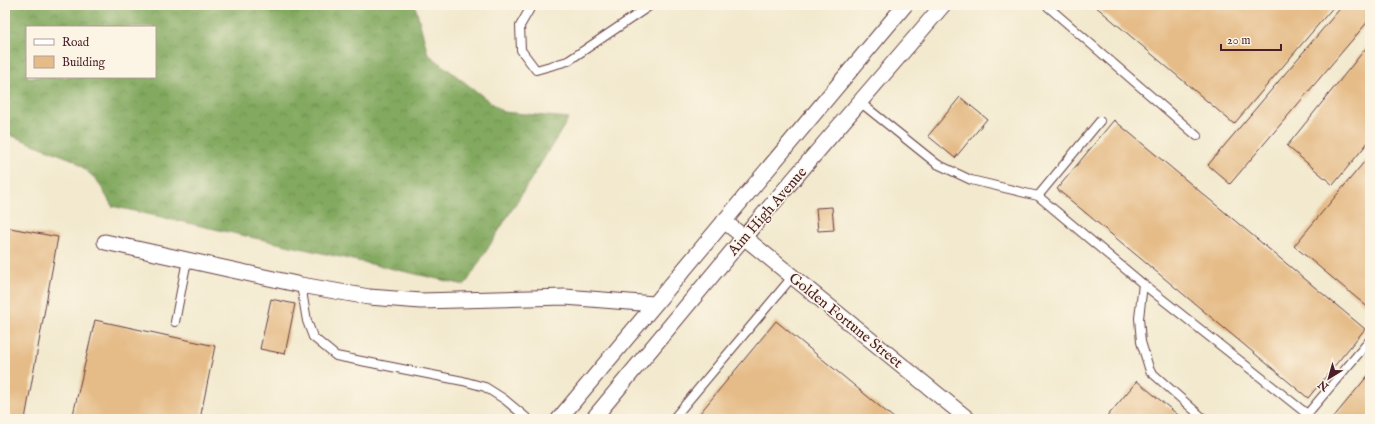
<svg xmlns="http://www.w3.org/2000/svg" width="1375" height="424" viewBox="0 0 1375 424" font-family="'IM FELL English',serif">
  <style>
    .forest { fill: url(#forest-crowns); stroke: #666445; fill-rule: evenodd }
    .building { fill: #e5bb87 }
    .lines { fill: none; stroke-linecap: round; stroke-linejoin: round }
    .lane-casing { stroke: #633d43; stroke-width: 10 }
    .street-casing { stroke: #633d43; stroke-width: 17 }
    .lane { stroke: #fff; stroke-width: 8 }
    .street { stroke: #fff; stroke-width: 15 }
    .labels { text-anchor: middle; stroke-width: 3; stroke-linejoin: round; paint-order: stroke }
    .street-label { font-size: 15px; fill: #4a1f2b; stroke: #fcf5e5 }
  </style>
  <defs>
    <pattern id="forest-crowns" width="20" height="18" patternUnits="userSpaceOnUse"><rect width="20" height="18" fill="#82a95f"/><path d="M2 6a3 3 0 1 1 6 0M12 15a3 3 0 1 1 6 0" fill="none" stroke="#6c894f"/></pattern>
  </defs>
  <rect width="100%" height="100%" fill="#fcf5e5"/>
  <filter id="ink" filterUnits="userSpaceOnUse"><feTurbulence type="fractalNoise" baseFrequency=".025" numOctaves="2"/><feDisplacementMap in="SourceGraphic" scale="8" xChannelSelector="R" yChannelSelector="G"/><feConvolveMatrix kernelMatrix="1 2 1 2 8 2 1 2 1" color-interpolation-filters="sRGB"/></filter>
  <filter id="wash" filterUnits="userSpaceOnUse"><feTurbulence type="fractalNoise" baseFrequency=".012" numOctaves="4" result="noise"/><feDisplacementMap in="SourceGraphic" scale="16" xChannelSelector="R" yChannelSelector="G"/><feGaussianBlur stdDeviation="0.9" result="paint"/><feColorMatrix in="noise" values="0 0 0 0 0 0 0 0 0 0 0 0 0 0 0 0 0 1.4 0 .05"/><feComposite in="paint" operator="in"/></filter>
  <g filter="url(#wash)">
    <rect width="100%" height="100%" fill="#f2e9ce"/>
    <!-- forest -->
    <path class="forest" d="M 5,5 L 415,5 L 428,54 L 503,112 L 569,118 L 465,285 L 112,206 L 97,180 L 74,160 L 5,133 ZM 27,27 L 155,27 L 155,77 L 27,77 Z"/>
    <g id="blocks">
      <!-- building -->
      <g class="building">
        <path d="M 1094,5 L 1335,5 L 1234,124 Z"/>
        <path d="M 1343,5 L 1370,5 L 1370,19 L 1230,184 L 1208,165 Z"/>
        <path d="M 1370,43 L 1370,140 L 1333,185 L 1287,146 Z"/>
        <path d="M 960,97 L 987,119 L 955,158 L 928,136 Z"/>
        <path d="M 1114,120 L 1365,329 L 1308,398 L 1057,189 Z"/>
        <path d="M 1370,155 L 1370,309 L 1294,246 Z"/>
        <path d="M 832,207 L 834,230 L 818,231 L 816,208 Z"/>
        <path d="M 5,227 L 58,237 L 25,419 L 5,419 Z"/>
        <path d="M 271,299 L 295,304 L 285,354 L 260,349 Z"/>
        <path d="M 95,320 L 215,346 L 200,419 L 72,419 Z"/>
        <path d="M 776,321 L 895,419 L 695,419 Z"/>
        <path d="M 1370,373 L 1370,419 L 1332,419 Z"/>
        <path d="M 1137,381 L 1183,419 L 1105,419 Z"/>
      </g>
    </g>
  </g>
  <g filter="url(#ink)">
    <use href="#blocks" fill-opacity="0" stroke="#633d43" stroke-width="1"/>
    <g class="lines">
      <defs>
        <g id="lane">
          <path d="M 532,5 L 520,26 L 521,50 L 536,70 L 568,61 L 651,5"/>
          <path d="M 1046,5 L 1197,136"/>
          <path d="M 861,103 L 937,164 L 971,180 L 1038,196 L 1143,284 L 1307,414"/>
          <path d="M 1038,196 L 1100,121"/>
          <path d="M 1143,284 L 1139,318 L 1141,342 L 1150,371 L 1204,419"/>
          <path d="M 301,285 L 307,321 L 313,337 L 336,356 L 463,381 L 485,387 L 504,399 L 528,419"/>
          <path d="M 175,322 L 187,260"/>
          <path d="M 673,419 L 793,276"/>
          <path d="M 1303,419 L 1370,340"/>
        </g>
        <g id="street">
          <path d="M 724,221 L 968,419"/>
          <path d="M 105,242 L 301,285 L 369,297 L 421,301 L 565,297 L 654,304"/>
          <path d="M 559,419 L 905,5"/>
          <path d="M 593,419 L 744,237 L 943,5"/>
        </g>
      </defs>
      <!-- lane casing -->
      <use href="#lane" class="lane-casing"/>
      <!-- street casing -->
      <use href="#street" class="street-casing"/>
      <!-- lane -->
      <use href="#lane" class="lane"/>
      <!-- street -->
      <use href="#street" class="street"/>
    </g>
  </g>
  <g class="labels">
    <!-- street labels -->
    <g class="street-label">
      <text transform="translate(767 211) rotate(-49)" y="5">Aim High Avenue</text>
      <text transform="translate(846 320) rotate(39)" y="5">Golden Fortune Street</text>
    </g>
  </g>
  <!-- margin -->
  <rect width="1375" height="424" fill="none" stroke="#fcf5e5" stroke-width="20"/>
  <!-- legend -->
  <rect x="26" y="26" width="130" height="52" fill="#fcf5e5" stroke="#b59f9b"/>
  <rect x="34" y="39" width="20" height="6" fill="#ffffff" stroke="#b59f9b"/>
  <text x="62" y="46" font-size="12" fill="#4a1f2b">Road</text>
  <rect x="34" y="56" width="20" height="12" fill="#e5bb87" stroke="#b59f9b"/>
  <text x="62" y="66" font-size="12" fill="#4a1f2b">Building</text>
  <!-- north arrow -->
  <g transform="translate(1329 378) rotate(217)" stroke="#fcf5e5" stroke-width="3" paint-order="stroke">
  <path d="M0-3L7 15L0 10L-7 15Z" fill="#4a1f2b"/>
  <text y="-6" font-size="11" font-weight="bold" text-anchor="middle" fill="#4a1f2b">N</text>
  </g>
  <!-- scale -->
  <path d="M1221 44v6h60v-6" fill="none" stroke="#4a1f2b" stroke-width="2"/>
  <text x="1227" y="44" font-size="12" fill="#4a1f2b" stroke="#fcf5e5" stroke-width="3" paint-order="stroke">20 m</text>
</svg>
